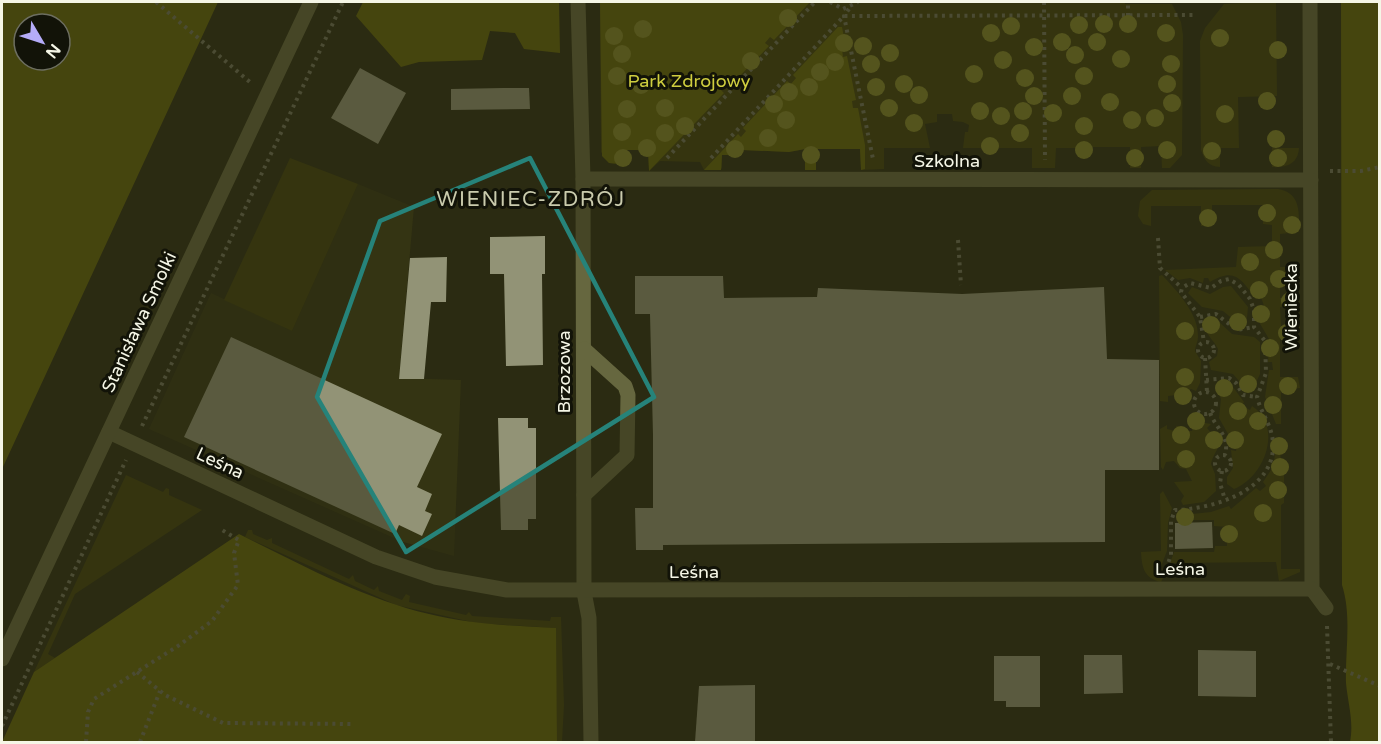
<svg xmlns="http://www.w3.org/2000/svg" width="1381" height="744" viewBox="0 0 1381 744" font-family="'Varela Round',sans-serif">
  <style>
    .built { fill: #343413 }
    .green { fill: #403f0d }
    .forest { fill: #65640a; fill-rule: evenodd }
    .building { fill: #929376 }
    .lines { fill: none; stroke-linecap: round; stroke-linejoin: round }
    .path { stroke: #71725c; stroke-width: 4; stroke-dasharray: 3 4.5; stroke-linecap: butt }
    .minor { stroke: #66673f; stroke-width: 15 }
    .tree { fill: #85852b }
    .marked { fill: none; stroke: #26837a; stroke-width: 4.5; stroke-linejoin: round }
    .labels { text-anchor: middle; stroke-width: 6; stroke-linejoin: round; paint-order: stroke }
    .park-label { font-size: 18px; fill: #cfce3f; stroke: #121308 }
    .street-label { font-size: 18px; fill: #f5f6e6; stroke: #121308 }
    .quarter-label { font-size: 21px; letter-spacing: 1.5px; fill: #cacbad; stroke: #121308 }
  </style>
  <rect width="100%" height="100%" fill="#2b2b12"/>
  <!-- built -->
  <path class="built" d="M 358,184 L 414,207 L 399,378 L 461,380 L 454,556 L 403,542 L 149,429 L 211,293 L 292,331 Z"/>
  <!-- green -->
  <g class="green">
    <path d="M 600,2 L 1125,2 L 1125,4 L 1172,4 L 1181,22 L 1183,35 L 1182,155 L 1170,168 L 1162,168 L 1161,146 L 1141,147 L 1141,168 L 1130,168 L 1130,147 L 1089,147 L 1084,153 L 1079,148 L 1056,148 L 1055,168 L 1032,168 L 1032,148 L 963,148 L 965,132 L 968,132 L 969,125 L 963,122 L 953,121 L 952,114 L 937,114 L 937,122 L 925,124 L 930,148 L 884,148 L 884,169 L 861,170 L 860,149 L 816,149 L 816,170 L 805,170 L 805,149 L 789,152 L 742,150 L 742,155 L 722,155 L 722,168 L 720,170 L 704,170 L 700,162 L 660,161 L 649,171 L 648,150 L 619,150 L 619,164 L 609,163 L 601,152 Z"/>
    <path d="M 1261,2 L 1276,2 L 1277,96 L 1238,97 L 1239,148 L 1220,148 L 1220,167 C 1208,166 1205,161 1201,150 L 1200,41 L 1205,28 L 1224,4 Z"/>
    <path d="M 1272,148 L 1299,148 C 1298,164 1286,168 1272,167 Z"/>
    <path d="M 290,158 L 358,184 L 292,331 L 224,300 Z"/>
    <path d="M 1278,189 C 1301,193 1299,212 1299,232 L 1280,234 L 1280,267 L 1298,267 L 1299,282 L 1280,284 L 1280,298 L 1300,299 L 1298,306 L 1280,307 L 1281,326 L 1300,327 L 1298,337 L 1280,338 L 1280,377 L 1298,377 L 1300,388 L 1281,390 L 1281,424 L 1276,424 L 1265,397 L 1269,370 L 1273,370 L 1272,362 L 1268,362 L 1269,339 L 1259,322 L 1258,307 L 1264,306 L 1261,297 L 1256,299 C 1241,279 1235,267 1210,282 L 1208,278 L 1204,278 L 1203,283 L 1190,278 L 1178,280 L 1165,270 L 1236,267 L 1238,247 L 1272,246 L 1272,225 L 1263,224 L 1263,205 L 1212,205 L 1212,226 L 1201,226 L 1201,206 L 1151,206 L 1151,226 L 1143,224 L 1138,216 L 1140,201 L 1152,190 Z"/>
    <path d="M 1162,275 C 1177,291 1199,314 1198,337 C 1198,342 1195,346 1195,351 L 1201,361 L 1200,383 L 1196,391 L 1191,389 L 1184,393 L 1187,397 L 1177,401 L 1176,395 L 1168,396 L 1168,402 L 1160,401 L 1159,276 Z"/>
    <path d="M 1231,286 L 1248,307 L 1247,318 L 1240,325 L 1223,311 L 1202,307 L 1188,293 L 1192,287 L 1210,294 L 1223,287 Z"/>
    <path d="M 1217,320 L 1232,334 L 1254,337 L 1260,342 L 1260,374 L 1253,389 L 1247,390 L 1233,374 L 1211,370 L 1209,362 L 1217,356 L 1218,349 C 1214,339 1201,333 1209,321 Z"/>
    <path d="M 1220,382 L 1230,383 L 1244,402 L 1242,406 L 1250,410 L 1252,406 C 1284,427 1264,478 1234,489 L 1227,484 L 1227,477 L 1233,468 L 1231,450 L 1236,451 L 1237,442 L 1232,441 L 1219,418 L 1221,399 L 1216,388 Z"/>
    <path d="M 1198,418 L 1200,422 L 1211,424 L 1207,428 L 1212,434 L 1216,431 C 1224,447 1214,450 1211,464 L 1215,474 L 1216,491 L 1204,502 L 1183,505 L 1181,501 L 1184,496 L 1174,482 L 1192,481 L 1186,469 L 1180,468 L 1174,461 L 1166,462 L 1163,470 L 1161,467 L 1160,429 L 1167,425 L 1167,429 L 1175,431 L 1176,426 L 1184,427 L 1185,431 L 1192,431 L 1194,419 Z"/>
    <path d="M 1277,441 L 1284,442 L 1284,447 L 1280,449 L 1281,463 L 1284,464 L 1284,503 L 1281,505 L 1281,569 L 1300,569 L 1300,572 L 1279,581 L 1276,562 L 1170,563 L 1174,552 L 1214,552 L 1215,546 L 1227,546 L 1227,527 L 1214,526 L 1214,520 L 1184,520 L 1183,515 L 1211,512 L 1229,506 L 1231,509 L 1256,488 L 1260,491 L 1266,486 L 1263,482 L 1273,467 Z"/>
    <path d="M 126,475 L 163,492 L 166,488 L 169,489 L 169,495 L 202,510 L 75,594 L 48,654 L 55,658 L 34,672 Z"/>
    <path d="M 1163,491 L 1172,508 L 1168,523 L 1167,551 L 1158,574 L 1163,578 L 1161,582 C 1144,578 1142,568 1141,552 L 1161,551 L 1160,494 Z"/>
    <path d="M 248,530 L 252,530 L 253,534 L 267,540 L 272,538 L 272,543 L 349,579 L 353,575 L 355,581 L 374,590 L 378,586 L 379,591 L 402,600 L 406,594 L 410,596 L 409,602 L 466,615 L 469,612 L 472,616 L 550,621 L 551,617 L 561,617 L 564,705 L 562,742 L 557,742 L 555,628 L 476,623 L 396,605 L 245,537 Z"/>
  </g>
  <!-- forest -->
  <g class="forest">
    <path d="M 2,2 L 218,2 L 2,469 ZM 24,24 L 60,24 L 60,60 L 24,60 Z"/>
    <path d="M 363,2 L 559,2 L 560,53 L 524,49 L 515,33 L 490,31 L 482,60 L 419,62 L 401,67 L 356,16 Z"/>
    <path d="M 600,2 L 810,2 L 774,40 L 770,37 L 765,43 L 769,46 L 729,87 L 726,84 L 721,90 L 724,93 L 649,171 L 648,150 L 619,150 L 619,164 L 609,163 L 602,156 Z"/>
    <path d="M 1341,2 L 1379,2 L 1379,742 L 1350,742 C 1354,721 1348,704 1346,683 C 1345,651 1352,616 1342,585 Z"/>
    <path d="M 838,27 L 842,27 L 846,48 L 842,49 L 843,57 L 847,56 L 856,100 L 852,101 L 853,108 L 858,108 L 865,145 L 865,169 L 861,170 L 860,149 L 816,149 L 816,170 L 805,170 L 805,149 L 789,152 L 742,150 L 742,155 L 722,155 L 721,170 L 704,170 L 738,134 L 741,137 L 746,131 L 743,128 L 787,81 L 791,84 L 796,78 L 793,75 Z"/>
    <path d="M 239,534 C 300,564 362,598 429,614 C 470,624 513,626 556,628 L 557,742 L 2,742 L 34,672 Z"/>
  </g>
  <!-- building -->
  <g class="building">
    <path d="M 360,68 L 406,93 L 378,144 L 331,118 Z"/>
    <path d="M 503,88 L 529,88 L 530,109 L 451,110 L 451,89 Z"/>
    <path d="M 545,236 L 545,274 L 542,274 L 543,365 L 506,366 L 504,274 L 490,274 L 490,237 Z"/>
    <path d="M 447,257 L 446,302 L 431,302 L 424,379 L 399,379 L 410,258 Z"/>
    <path d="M 635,276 L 723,276 L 724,298 L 817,297 L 818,288 L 962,294 L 1104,287 L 1107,359 L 1159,360 L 1159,470 L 1105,470 L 1105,542 L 663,545 L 663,550 L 636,550 L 635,508 L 653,508 L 653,435 L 650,314 L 635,314 Z"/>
    <path d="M 231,337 L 442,434 L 417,487 L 432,494 L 425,511 L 432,514 L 422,536 L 399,525 L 395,534 L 184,437 Z"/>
    <path d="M 498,418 L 528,418 L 528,428 L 536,428 L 536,519 L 528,519 L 528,530 L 501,530 Z"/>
    <path d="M 1212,522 L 1213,548 L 1175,549 L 1175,523 Z"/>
    <path d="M 1198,650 L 1256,651 L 1256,697 L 1198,696 Z"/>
    <path d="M 1084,655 L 1122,655 L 1123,693 L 1084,694 Z"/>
    <path d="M 994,656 L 1040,656 L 1040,707 L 1006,707 L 1006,701 L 994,701 Z"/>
    <path d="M 755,685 L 755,742 L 695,742 L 699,686 Z"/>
  </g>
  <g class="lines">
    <!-- path -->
    <g class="path">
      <path d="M 156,2 L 251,83"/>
      <path d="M 830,2 L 843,9 L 858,2"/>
      <path d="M 1044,2 L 1045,160"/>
      <path d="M 849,9 L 844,16 L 873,159"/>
      <path d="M 1128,16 L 1128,2"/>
      <path d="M 667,158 L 815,2"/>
      <path d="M 711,158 L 844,16 L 1194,15"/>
      <path d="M 1330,171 L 1361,171 L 1380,167"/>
      <path d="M 1158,238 L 1160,268 L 1182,288"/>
      <path d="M 958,240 L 961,285"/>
      <path d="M 1200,317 L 1216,314 L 1237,330 L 1254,327"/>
      <circle cx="1206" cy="350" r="8"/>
      <path d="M 1205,358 L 1207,392"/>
      <path d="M 1206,380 L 1229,378 L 1236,383 L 1243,395 L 1257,397"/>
      <circle cx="1205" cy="403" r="11"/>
      <path d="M 1210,413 C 1217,430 1230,436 1225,455"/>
      <path d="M 142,426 L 343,2"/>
      <circle cx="1223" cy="463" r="8"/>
      <path d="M 1222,471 L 1220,483 L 1225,500"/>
      <path d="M 1166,569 L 1171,555 L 1171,521 L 1175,510 C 1211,509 1274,492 1273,445 C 1273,426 1261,414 1257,397 L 1266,373 L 1265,341 L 1254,327 L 1254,310 L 1250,299 L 1239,285 L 1229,279 L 1221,281 L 1211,288 L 1190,283 L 1182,288 L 1181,292 L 1200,317 L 1204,342"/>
      <path d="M 1327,626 L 1331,742"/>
      <path d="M 1330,664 L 1380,686"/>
      <path d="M 137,672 L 165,695 L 223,723 L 352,724"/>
      <path d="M 2,726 L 126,460"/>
      <path d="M 86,742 L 88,712 L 94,699 L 178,646 L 212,621 L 238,585 L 234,553 L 239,540 L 222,530"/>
      <path d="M 140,742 L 160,691"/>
    </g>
    <!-- minor -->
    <g class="minor">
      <path d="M 578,2 L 583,179 L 584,592 L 589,618 L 591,742"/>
      <path d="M 1310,2 L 1312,589 L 1326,608"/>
      <path d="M 583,179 L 1311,180"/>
      <path d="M 584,349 L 625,386 L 628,395 L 627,455 L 584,495"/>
      <path d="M 109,432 L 376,557 L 435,577 L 507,590 L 1312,589"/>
      <path d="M 2,659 L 311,2"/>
    </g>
  </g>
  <!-- trees -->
  <g class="tree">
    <circle cx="788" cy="18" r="9"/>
    <circle cx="1104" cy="24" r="9"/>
    <circle cx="1128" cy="24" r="9"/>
    <circle cx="1079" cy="25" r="9"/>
    <circle cx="1011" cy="26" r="9"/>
    <circle cx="643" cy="29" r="9"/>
    <circle cx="991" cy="33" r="9"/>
    <circle cx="1166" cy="33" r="9"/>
    <circle cx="614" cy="36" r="9"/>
    <circle cx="1220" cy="38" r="9"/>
    <circle cx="1062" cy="42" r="9"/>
    <circle cx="1097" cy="42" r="9"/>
    <circle cx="844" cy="43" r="9"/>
    <circle cx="863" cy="46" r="9"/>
    <circle cx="1034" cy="47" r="9"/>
    <circle cx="1278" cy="50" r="9"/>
    <circle cx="890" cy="53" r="9"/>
    <circle cx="622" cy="54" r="9"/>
    <circle cx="1075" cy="55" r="9"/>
    <circle cx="1121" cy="59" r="9"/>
    <circle cx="1003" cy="60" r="9"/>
    <circle cx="751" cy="61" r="9"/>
    <circle cx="835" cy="62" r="9"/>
    <circle cx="871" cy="64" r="9"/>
    <circle cx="1171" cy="64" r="9"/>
    <circle cx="820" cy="72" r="9"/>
    <circle cx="974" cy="74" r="9"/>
    <circle cx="617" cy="76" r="9"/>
    <circle cx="1084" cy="76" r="9"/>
    <circle cx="1025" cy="78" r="9"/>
    <circle cx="904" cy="84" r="9"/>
    <circle cx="1167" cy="84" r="9"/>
    <circle cx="641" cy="85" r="9"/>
    <circle cx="809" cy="87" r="9"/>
    <circle cx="876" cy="87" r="9"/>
    <circle cx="789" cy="92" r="9"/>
    <circle cx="919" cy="95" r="9"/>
    <circle cx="1034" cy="96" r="9"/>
    <circle cx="1072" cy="96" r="9"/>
    <circle cx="1267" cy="101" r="9"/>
    <circle cx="1110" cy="102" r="9"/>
    <circle cx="1172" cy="103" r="9"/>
    <circle cx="774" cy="104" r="9"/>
    <circle cx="665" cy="108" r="9"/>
    <circle cx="889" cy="108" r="9"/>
    <circle cx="627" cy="109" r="9"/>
    <circle cx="980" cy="111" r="9"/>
    <circle cx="1023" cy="111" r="9"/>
    <circle cx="1053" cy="113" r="9"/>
    <circle cx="1225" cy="114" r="9"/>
    <circle cx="1001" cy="116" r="9"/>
    <circle cx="1155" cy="118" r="9"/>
    <circle cx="786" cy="120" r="9"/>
    <circle cx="1132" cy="120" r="9"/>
    <circle cx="914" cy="123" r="9"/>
    <circle cx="685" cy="126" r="9"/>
    <circle cx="1084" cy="126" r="9"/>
    <circle cx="622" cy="132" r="9"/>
    <circle cx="665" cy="133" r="9"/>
    <circle cx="1020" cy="133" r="9"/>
    <circle cx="768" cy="138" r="9"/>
    <circle cx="1276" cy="139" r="9"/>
    <circle cx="990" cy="146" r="9"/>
    <circle cx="647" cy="148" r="9"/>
    <circle cx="735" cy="149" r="9"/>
    <circle cx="1084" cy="150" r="9"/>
    <circle cx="1167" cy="150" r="9"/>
    <circle cx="1212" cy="151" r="9"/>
    <circle cx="811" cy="155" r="9"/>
    <circle cx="623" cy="158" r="9"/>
    <circle cx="1135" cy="158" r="9"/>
    <circle cx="1278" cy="158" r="9"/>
    <circle cx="1267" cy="213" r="9"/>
    <circle cx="1208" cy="218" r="9"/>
    <circle cx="1292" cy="225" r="9"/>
    <circle cx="1274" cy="250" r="9"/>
    <circle cx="1250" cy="262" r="9"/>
    <circle cx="1279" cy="279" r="9"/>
    <circle cx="1259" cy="290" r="9"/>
    <circle cx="1290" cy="301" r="9"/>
    <circle cx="1261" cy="314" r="9"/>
    <circle cx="1238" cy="322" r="9"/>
    <circle cx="1211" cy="325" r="9"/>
    <circle cx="1185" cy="331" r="9"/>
    <circle cx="1287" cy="333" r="9"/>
    <circle cx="1270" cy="348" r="9"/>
    <circle cx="1185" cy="377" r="9"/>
    <circle cx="1248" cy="384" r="9"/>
    <circle cx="1288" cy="386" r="9"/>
    <circle cx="1224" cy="388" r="9"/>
    <circle cx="1183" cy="396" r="9"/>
    <circle cx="1273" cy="405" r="9"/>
    <circle cx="1238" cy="411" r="9"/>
    <circle cx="1196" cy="421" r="9"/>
    <circle cx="1258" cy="421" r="9"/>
    <circle cx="1181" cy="435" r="9"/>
    <circle cx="1214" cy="440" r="9"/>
    <circle cx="1235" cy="440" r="9"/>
    <circle cx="1279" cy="446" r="9"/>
    <circle cx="1186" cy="459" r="9"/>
    <circle cx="1280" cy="467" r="9"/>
    <circle cx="1278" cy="490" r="9"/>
    <circle cx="1263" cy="513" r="9"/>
    <circle cx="1185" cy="517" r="9"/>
    <circle cx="1229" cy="534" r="9"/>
  </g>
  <!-- marked area -->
  <path d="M0 0H1381V744H0ZM 530,158 L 654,397 L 406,552 L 317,397 L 380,221 Z" fill="#2b2b12" fill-opacity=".55" fill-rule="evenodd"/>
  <path class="marked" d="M 530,158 L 654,397 L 406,552 L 317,397 L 380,221 Z"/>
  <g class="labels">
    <!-- park labels -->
    <g class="park-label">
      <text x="689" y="87">Park Zdrojowy</text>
    </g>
    <!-- street labels -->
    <g class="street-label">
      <text x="947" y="167">Szkolna</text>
      <text transform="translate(1291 307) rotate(-90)" y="6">Wieniecka</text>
      <text transform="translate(139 322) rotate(-65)" y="6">Stanisława Smolki</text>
      <text transform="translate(564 372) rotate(-90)" y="6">Brzozowa</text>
      <text transform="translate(220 463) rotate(25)" y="6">Leśna</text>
      <text x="1180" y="575">Leśna</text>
      <text x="694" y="578">Leśna</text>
    </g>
    <!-- quarter labels -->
    <g class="quarter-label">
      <text x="531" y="206">WIENIEC-ZDRÓJ</text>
    </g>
  </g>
  <!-- border -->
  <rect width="1381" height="744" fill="none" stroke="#f5f6e6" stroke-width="6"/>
  <!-- north arrow -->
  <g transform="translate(42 42) rotate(129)"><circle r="28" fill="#121308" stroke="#6d6e61" stroke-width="1.5"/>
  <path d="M0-4.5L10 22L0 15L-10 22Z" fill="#b5acf8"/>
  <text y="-9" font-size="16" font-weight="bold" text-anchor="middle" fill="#f5f6e6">N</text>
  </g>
</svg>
